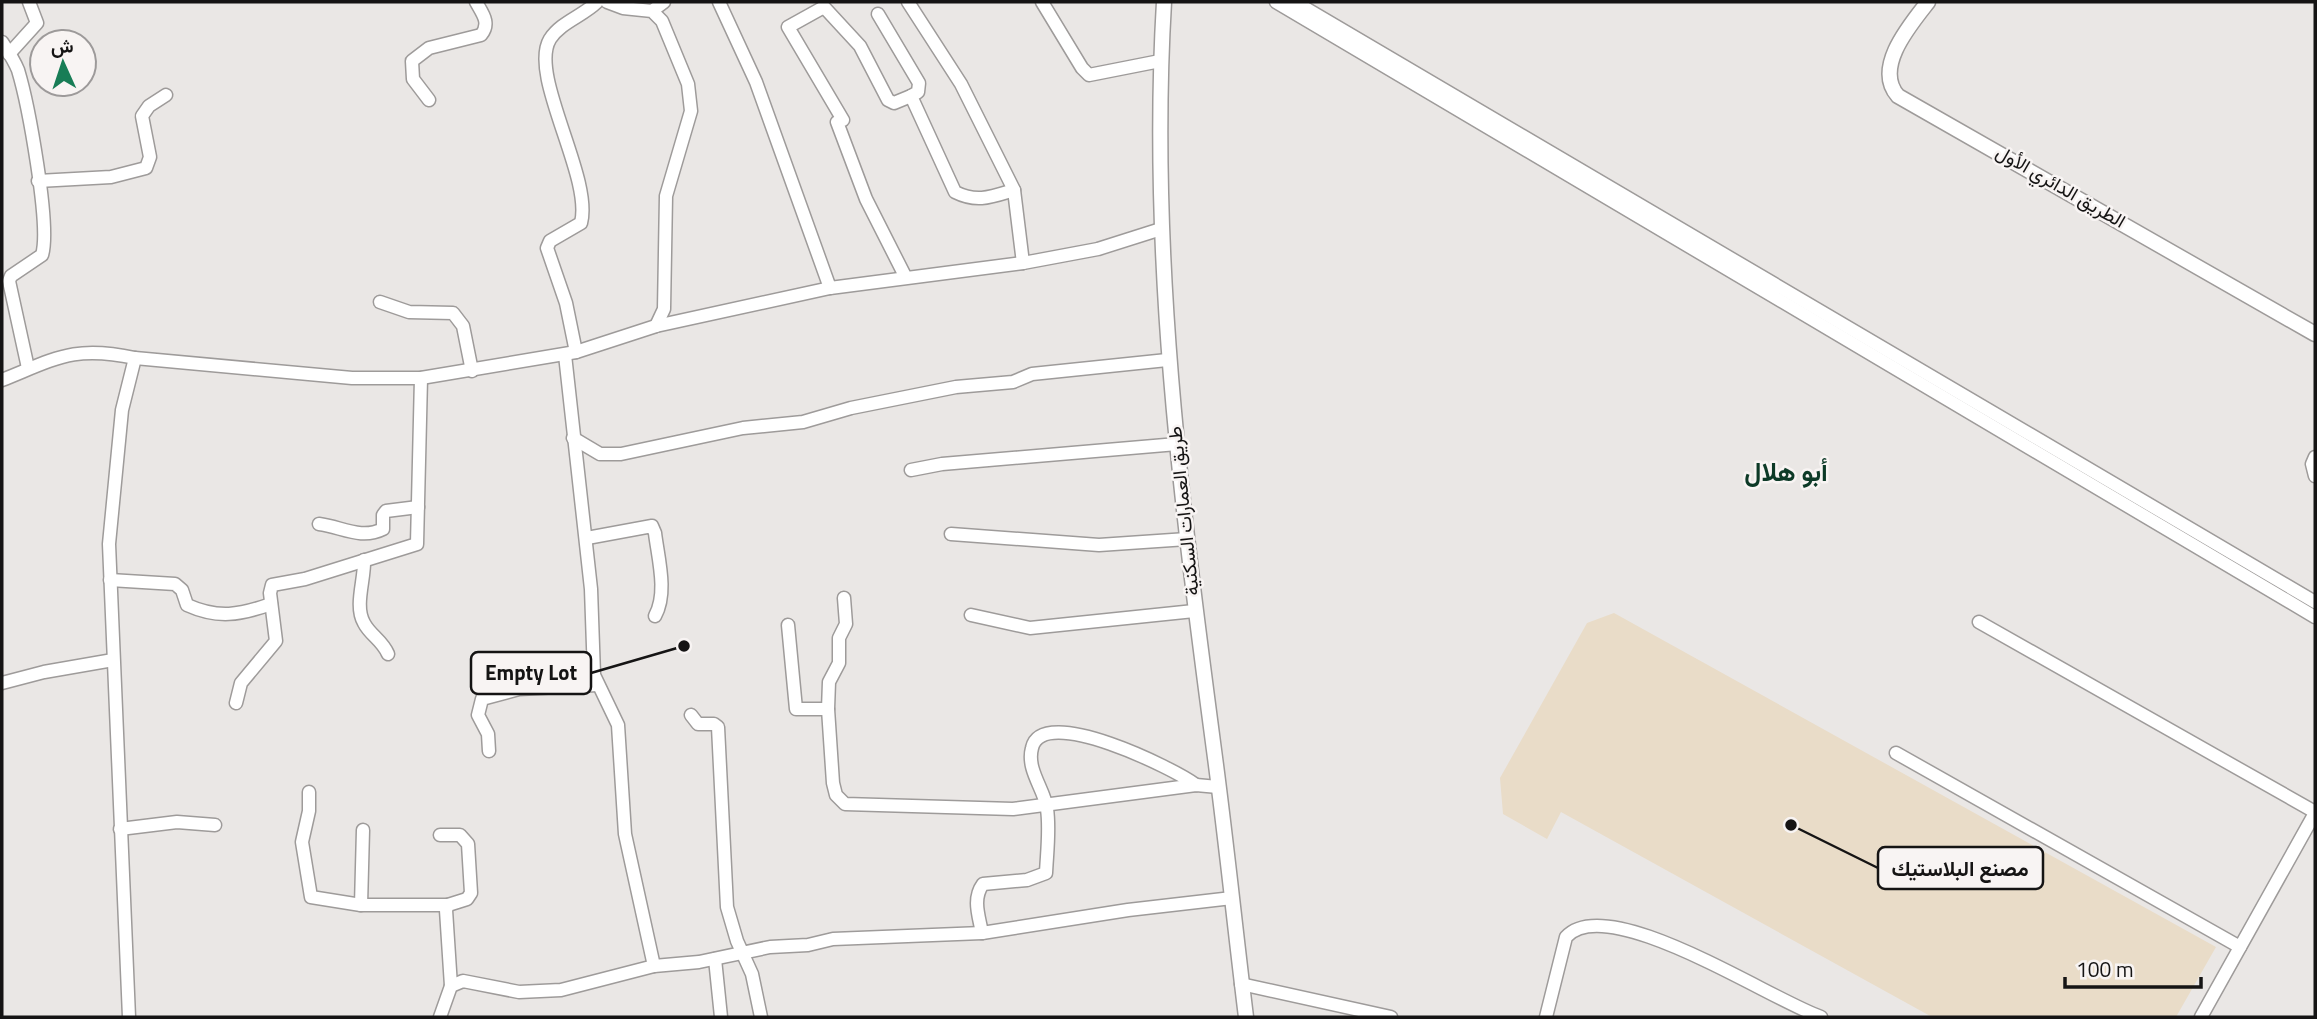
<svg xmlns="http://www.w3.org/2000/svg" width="2317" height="1019" viewBox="0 0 2317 1019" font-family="'Titillium Web',Vazirmatn,sans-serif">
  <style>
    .industrial { fill: #e9dcc8 }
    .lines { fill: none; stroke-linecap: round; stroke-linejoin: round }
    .minor-casing { stroke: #9e9b9a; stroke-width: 15 }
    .major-casing { stroke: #9e9b9a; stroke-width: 17 }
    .minor { stroke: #fff; stroke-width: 12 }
    .major { stroke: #fff; stroke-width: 14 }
    .labels { text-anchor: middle; stroke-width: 5; stroke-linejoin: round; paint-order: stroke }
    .street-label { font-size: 19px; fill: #151414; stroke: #f8f4f3 }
    .district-label { font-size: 26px; font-weight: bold; fill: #0d3a27; stroke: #f8f4f3 }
    .leader { fill: none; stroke: #151414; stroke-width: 2.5 }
    .callout-dot { fill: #151414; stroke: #f8f4f3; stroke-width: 2.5 }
    .callout { fill: #f8f4f3; stroke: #151414; stroke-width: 2.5 }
    .callout-label { font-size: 21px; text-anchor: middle; font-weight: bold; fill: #151414 }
  </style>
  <rect width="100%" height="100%" fill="#eae7e5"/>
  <!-- industrial -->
  <path class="industrial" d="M 1614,613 L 2216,947 L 2176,1017 L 1932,1017 L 1561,812 L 1547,839 L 1503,814 L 1500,778 L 1587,623 Z"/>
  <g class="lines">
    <defs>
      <g id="minor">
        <path d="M 607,2 L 623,8 L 652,11 L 662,21 L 688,84 L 691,111 L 666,196 L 664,309 L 656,326"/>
        <path d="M 719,2 L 756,82 L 830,288"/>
        <path d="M 908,2 L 961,84 L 1014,190 L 1023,263"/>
        <path d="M 1042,2 L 1082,68 L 1089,75 L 1160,61"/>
        <path d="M 1276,2 L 2315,617"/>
        <path d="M 1295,2 L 2315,602"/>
        <path d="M 652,11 L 664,2"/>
        <path d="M 878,14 L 919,83 L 918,92 L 911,96"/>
        <path d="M 2,42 C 8,51 14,60 18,70 C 28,103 51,226 42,255 L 11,276 L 9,281 L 28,368"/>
        <path d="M 9,54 L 37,23 L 29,2"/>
        <path d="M 429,100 L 413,79 L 412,61 L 429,48 L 481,35 C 491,23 482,13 476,2"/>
        <path d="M 38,181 L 111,177 L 146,168 L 150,157 L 142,116 L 149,106 L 166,95"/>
        <path d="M 905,276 L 866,199 L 837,122 L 843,120 L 788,27 L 824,7 L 860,46 L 888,100 L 894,103 L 911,96 L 955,192 C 977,203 991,197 1014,190"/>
        <path d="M 380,302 L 409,312 L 453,313 L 463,326 L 472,371"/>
        <path d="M 576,352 L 566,303 L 547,248 L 550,241 L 581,223 C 593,177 528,75 550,39 C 561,22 583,16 597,2"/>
        <path d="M 565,355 L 591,589 L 594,675 L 618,725 L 625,834 L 654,966"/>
        <path d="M 135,358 L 352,378 L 421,378 L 576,352 L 656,326 L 830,288 L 1023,263 L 1098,249 L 1161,229"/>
        <path d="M 2,380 C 57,358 74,345 135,358 L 122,410 L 109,544 L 129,1017"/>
        <path d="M 573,438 L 600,454 L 621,454 L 743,428 L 803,422 L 851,408 L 956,387 L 1013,382 L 1032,374 L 1167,360"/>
        <path d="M 2315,457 L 2312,464 L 2315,476"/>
        <path d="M 911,470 L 942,464 L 1177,444"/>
        <path d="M 319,524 C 342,527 361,540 383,529 L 383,515 L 386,511 L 418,507"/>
        <path d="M 951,534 L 1099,545 L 1187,539"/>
        <path d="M 587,538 L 652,526 L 655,533 C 658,558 668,593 655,616"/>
        <path d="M 364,560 C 365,579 354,606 364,623 C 370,635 382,640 388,654"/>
        <path d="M 110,580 L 175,584 L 182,590 L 187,605 C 218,619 240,615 271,604"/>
        <path d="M 844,598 L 846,624 L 839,638 L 839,663 L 829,682 L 828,709 L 833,783 L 836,795 L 845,804 L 1013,809 L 1196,785 L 1218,787"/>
        <path d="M 971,615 L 1030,628 L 1194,611"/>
        <path d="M 1979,622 L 2315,812"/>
        <path d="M 788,625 L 796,709 L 828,709"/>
        <path d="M 2,683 L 44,672 L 113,660"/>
        <path d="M 236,703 L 241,683 L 276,641 L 270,593 L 272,585 L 305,579 L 417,544 L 421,378"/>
        <path d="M 691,715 L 698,724 L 714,724 L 718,727 L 727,907 L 737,941 L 752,974 L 761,1017"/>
        <path d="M 489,751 L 488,734 L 478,715 L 482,699 L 519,689 L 597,685"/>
        <path d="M 1896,753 L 2240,947"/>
        <path d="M 309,792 L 309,811 L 302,842 L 311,897 L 361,905 L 448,905"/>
        <path d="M 120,829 L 177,822 L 215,825"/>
        <path d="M 440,835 L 460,835 L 468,844 L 471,893 L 467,899 L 448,905 L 446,910 L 451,986"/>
        <path d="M 361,905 L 363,830"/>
        <path d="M 982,933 C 979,916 972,899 983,884 L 1027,880 L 1046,873 C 1047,852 1050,829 1047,809 C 1045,790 1026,770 1032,748 C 1042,703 1175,769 1196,785"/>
        <path d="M 715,959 L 721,1017"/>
        <path d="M 1241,984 L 1391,1017"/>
        <path d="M 440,1017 L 451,986 L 463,981 L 519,992 L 561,990 L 654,966 L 699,962 L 770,947 L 808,945 L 833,939 L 982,933 L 1128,910 L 1232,898"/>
        <path d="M 1546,1017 L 1566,937 C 1607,891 1771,1000 1821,1017"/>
        <path d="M 2201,1017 L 2315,813"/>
      </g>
      <g id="major">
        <path d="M 1164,2 C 1149,253 1181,501 1214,750 C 1226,839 1235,928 1246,1017"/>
        <path d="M 1928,2 C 1910,25 1873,68 1898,96 L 2315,334"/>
      </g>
    </defs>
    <!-- minor casing -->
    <use href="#minor" class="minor-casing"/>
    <!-- major casing -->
    <use href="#major" class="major-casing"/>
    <!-- minor -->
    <use href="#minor" class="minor"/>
    <!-- major -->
    <use href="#major" class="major"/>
  </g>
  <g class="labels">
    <!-- street labels -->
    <g class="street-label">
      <text transform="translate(2061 186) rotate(30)" y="7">الطريق الدائري الأول</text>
      <text transform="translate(1183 511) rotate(-96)" y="7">طريق العمارات السكنية</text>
    </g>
    <!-- district labels -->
    <g class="district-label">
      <text x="1786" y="481">أبو هلال</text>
    </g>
  </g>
  <!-- callouts -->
  <path class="leader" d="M684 646L591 673M1791 825L1878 868"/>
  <g class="callout-dot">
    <circle cx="684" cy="646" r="7"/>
    <circle cx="1791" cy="825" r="7"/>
  </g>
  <g class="callout">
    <rect x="471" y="652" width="120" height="42" rx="7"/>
    <rect x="1878" y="847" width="165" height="42" rx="7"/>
  </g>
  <g class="callout-label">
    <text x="531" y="680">Empty Lot</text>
    <text x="1960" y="876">مصنع البلاستيك</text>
  </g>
  <!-- border -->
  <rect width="2317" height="1019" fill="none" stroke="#151414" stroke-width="7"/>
  <!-- north arrow -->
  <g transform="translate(63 63) rotate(357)"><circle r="33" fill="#f8f4f3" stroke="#9d9a9a" stroke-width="2"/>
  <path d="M0-5L12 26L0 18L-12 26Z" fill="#187d56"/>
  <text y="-10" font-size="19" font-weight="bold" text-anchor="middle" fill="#151414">ش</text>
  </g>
  <!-- scale -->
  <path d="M2065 977v10h136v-10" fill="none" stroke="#151414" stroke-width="3.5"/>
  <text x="2076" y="977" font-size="21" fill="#151414" stroke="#f8f4f3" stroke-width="5" paint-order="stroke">100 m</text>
</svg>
